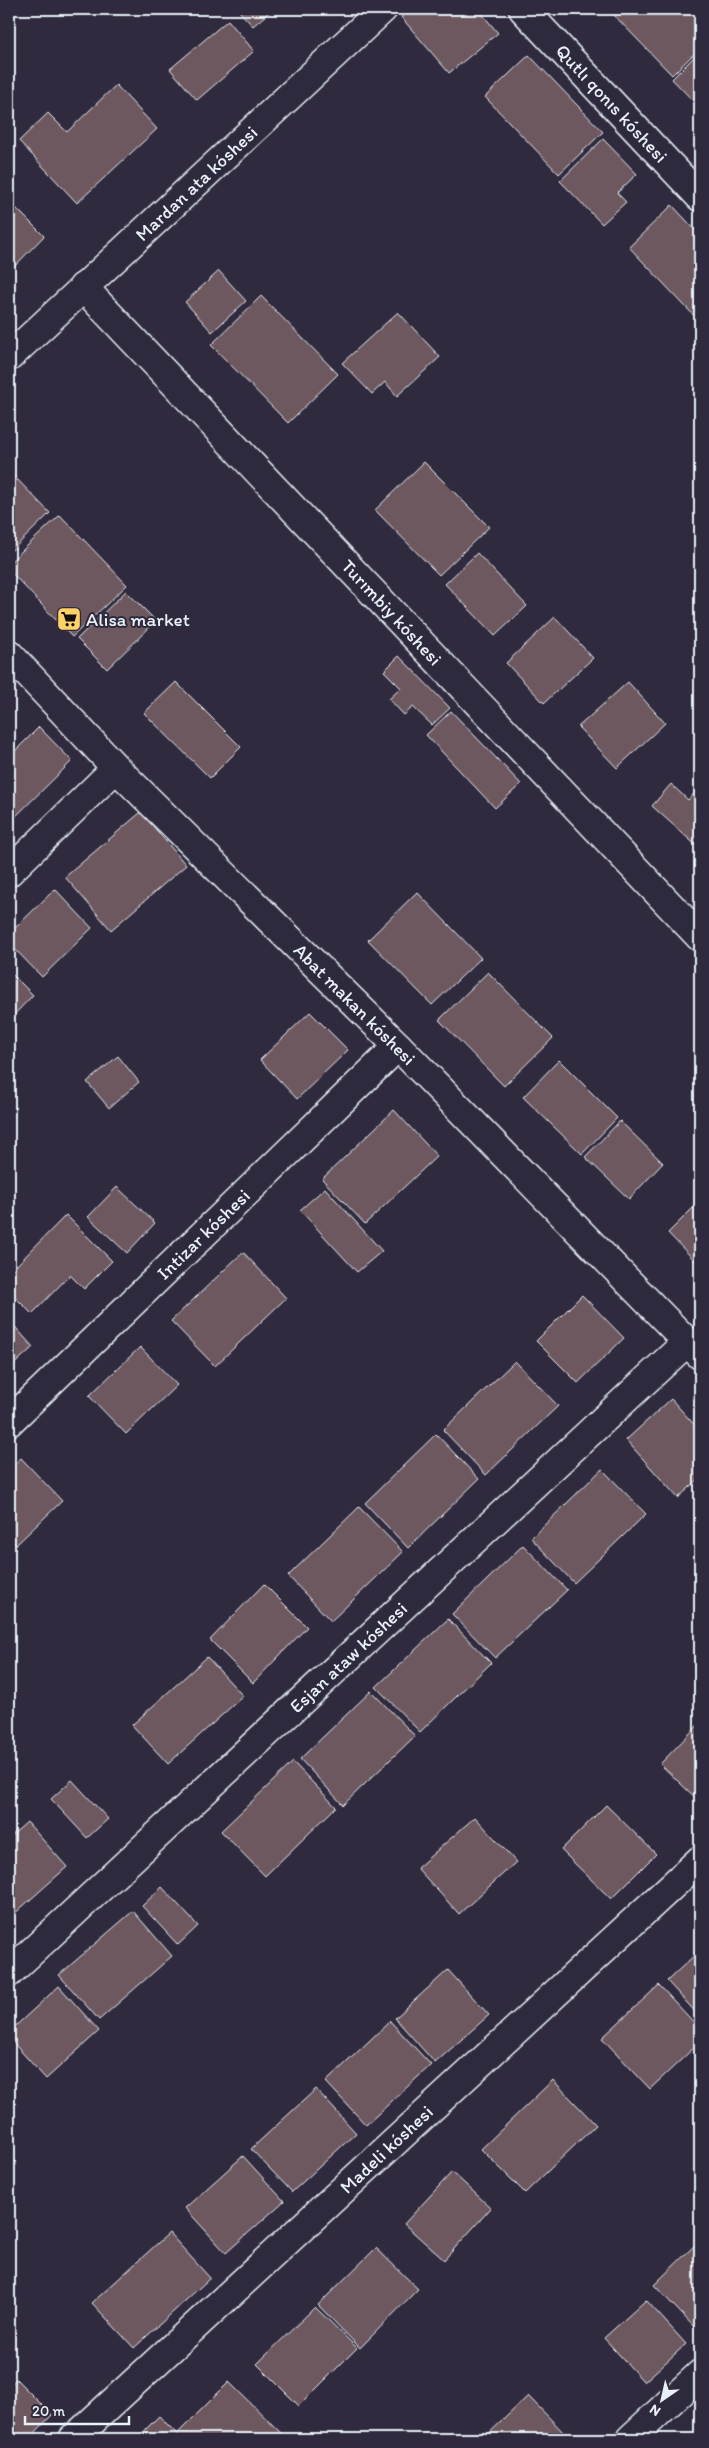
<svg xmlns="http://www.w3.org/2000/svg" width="709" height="2448" viewBox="0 0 709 2448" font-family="Itim,sans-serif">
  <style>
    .building { fill: #6e585e; stroke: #e8f1f8 }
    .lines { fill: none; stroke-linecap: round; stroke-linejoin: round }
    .minor-casing { stroke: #e8f1f8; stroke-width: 31 }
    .minor { stroke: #2f2a3d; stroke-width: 28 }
    .labels { text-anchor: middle; stroke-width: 4; stroke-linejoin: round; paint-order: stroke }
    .street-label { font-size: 19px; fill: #e8f1f8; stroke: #2f2a3d }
    .poi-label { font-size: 19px; fill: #e8f1f8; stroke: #2f2a3d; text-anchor: start }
  </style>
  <rect width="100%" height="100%" fill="#2f2a3d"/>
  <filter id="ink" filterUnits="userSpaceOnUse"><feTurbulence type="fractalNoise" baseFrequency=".02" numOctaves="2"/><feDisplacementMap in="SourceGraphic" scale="10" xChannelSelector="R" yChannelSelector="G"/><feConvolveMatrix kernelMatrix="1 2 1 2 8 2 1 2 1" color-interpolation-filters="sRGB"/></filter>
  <g filter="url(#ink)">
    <!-- building -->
    <g class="building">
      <path d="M 237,9 L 273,9 L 253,26 Z"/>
      <path d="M 411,9 L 478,9 L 498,33 L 449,73 L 401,17 Z"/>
      <path d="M 608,9 L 693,9 L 700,17 L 700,48 L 672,75 Z"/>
      <path d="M 228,20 L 254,51 L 197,100 L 170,69 Z"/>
      <path d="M 700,51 L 700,108 L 672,79 Z"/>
      <path d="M 529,55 L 603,132 L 559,174 L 485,97 Z"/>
      <path d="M 116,85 L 157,129 L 77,203 L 19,141 L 48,113 L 67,132 Z"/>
      <path d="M 603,139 L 637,174 L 617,193 L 626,202 L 602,224 L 560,181 Z"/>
      <path d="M 9,201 L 44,236 L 9,272 Z"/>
      <path d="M 672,205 L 700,235 L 700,322 L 629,247 Z"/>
      <path d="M 219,271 L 246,301 L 212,332 L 185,302 Z"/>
      <path d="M 261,296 L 338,374 L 288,423 L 211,345 Z"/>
      <path d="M 398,312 L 440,357 L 397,396 L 385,382 L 372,394 L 342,363 Z"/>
      <path d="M 424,462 L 489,527 L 439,575 L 375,510 Z"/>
      <path d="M 9,471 L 50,513 L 9,553 Z"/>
      <path d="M 60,515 L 127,585 L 72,637 L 9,570 L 9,563 Z"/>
      <path d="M 477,553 L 527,606 L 495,636 L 445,584 Z"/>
      <path d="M 126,591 L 156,621 L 107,669 L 77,639 Z"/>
      <path d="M 555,617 L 593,658 L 544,703 L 506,663 Z"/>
      <path d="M 399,656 L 450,708 L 432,725 L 413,707 L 404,715 L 389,699 L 401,688 L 384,671 Z"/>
      <path d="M 176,682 L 241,747 L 210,778 L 144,713 Z"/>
      <path d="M 628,682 L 665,723 L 617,768 L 578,727 Z"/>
      <path d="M 451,711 L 521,784 L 495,808 L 426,735 Z"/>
      <path d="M 39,727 L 72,761 L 9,823 L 9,757 Z"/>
      <path d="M 671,784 L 688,800 L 700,787 L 700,849 L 652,806 Z"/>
      <path d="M 141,812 L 186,865 L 111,930 L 65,877 Z"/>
      <path d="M 55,889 L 92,928 L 42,977 L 9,943 L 9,934 Z"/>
      <path d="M 417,892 L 481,958 L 432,1005 L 368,940 Z"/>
      <path d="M 9,971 L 33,995 L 9,1020 Z"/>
      <path d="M 488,972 L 553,1038 L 504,1086 L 439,1020 Z"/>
      <path d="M 310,1012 L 348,1050 L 297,1099 L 260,1060 Z"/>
      <path d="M 118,1056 L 139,1082 L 109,1108 L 87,1082 Z"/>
      <path d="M 559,1060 L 617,1118 L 582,1154 L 523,1097 Z"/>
      <path d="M 394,1110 L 437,1156 L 365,1224 L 322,1179 Z"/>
      <path d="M 620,1121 L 663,1163 L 629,1199 L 585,1157 Z"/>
      <path d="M 117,1187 L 155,1223 L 127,1253 L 88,1217 Z"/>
      <path d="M 325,1188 L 382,1251 L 357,1272 L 300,1210 Z"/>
      <path d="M 700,1201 L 700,1266 L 668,1233 Z"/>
      <path d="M 66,1215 L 112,1261 L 84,1289 L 70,1275 L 32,1314 L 9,1291 L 9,1273 Z"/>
      <path d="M 243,1252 L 286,1298 L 215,1366 L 171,1321 Z"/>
      <path d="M 582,1295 L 624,1338 L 578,1383 L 536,1341 Z"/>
      <path d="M 9,1320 L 33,1347 L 9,1369 Z"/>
      <path d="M 140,1347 L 177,1385 L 126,1434 L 89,1396 Z"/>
      <path d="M 515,1361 L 558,1406 L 486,1475 L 443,1430 Z"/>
      <path d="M 671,1399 L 700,1431 L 700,1478 L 678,1498 L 626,1440 Z"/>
      <path d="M 436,1434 L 479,1479 L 408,1548 L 365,1503 Z"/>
      <path d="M 21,1458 L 62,1501 L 16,1545 L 9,1537 L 9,1469 Z"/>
      <path d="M 602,1469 L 646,1514 L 574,1583 L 531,1538 Z"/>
      <path d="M 359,1507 L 403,1552 L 331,1621 L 288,1576 Z"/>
      <path d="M 523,1545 L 567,1590 L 495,1658 L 452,1614 Z"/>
      <path d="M 264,1584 L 307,1627 L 253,1683 L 210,1640 Z"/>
      <path d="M 448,1619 L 491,1663 L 420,1732 L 376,1687 Z"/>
      <path d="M 207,1657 L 243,1696 L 168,1764 L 132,1725 Z"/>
      <path d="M 371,1691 L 415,1736 L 343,1805 L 300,1759 Z"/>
      <path d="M 700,1723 L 700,1802 L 660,1764 Z"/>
      <path d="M 293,1762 L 336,1807 L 265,1876 L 221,1831 Z"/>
      <path d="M 72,1780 L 108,1819 L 87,1838 L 51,1799 Z"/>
      <path d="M 606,1805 L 656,1854 L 611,1899 L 561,1850 Z"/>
      <path d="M 475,1817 L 516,1862 L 459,1914 L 417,1868 Z"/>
      <path d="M 27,1822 L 67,1867 L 13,1915 L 9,1910 L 9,1838 Z"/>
      <path d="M 162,1887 L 198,1926 L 178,1945 L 142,1906 Z"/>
      <path d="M 133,1911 L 172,1956 L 99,2020 L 59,1975 Z"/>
      <path d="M 700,1950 L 700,2017 L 667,1981 Z"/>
      <path d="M 448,1970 L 489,2015 L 435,2063 L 395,2018 Z"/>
      <path d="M 659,1985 L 700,2029 L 700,2042 L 650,2089 L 602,2038 Z"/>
      <path d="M 59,1986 L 99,2031 L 46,2079 L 9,2038 L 9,2032 Z"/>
      <path d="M 390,2021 L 431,2065 L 366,2125 L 326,2082 Z"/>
      <path d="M 553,2080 L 596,2125 L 525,2193 L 481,2149 Z"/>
      <path d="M 316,2089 L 356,2133 L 292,2192 L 251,2149 Z"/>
      <path d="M 243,2156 L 284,2201 L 226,2253 L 185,2208 Z"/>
      <path d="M 452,2172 L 491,2208 L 444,2260 L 404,2224 Z"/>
      <path d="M 169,2233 L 210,2278 L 134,2348 L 92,2303 Z"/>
      <path d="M 700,2240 L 700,2327 L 697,2330 L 654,2285 Z"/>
      <path d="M 376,2248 L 418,2289 L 360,2348 L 318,2305 Z"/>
      <path d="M 646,2300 L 686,2344 L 644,2382 L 604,2338 Z"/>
      <path d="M 315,2307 L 357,2348 L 299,2406 L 257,2364 Z"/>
      <path d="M 16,2379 L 52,2415 L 29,2439 L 9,2439 L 9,2387 Z"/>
      <path d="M 229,2382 L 287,2439 L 136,2439 L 159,2416 L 177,2434 Z"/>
      <path d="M 528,2396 L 570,2439 L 483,2439 Z"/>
    </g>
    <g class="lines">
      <defs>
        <g id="minor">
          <path d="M 523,9 L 700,197"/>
          <path d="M 83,287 L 700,937"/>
          <path d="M 9,357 L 383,9"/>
          <path d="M 9,654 L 116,768 L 398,1046 L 700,1355"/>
          <path d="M 9,872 L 116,768"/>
          <path d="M 9,1422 L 398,1046"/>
          <path d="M 9,1973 L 688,1341"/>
          <path d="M 73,2439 L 700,1860"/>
          <path d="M 630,2439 L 700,2374"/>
        </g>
      </defs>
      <!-- minor casing -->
      <use href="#minor" class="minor-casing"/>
      <!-- minor -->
      <use href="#minor" class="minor"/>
    </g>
  </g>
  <!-- icons -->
  <defs>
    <symbol id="supermarket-square" viewBox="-11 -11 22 22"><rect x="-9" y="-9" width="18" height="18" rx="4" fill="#ffd166" stroke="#2f2a3d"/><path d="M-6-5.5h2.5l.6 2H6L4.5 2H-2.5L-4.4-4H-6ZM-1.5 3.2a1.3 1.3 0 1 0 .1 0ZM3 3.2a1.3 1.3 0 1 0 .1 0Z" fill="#111"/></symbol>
  </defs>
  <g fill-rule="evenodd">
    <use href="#supermarket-square" x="55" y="605" width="28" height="28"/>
  </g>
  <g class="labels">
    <!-- street labels -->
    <g class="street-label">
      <text transform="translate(612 103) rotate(47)" y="7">Qutlı qonıs kóshesi</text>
      <text transform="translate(196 183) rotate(-43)" y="7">Mardan ata kóshesi</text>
      <text transform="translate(392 612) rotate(47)" y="7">Turımbiy kóshesi</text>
      <text transform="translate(355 1004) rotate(45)" y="7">Abat makan kóshesi</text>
      <text transform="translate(203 1234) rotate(-44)" y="7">Intizar kóshesi</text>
      <text transform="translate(348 1657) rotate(-43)" y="7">Esjan ataw kóshesi</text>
      <text transform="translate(386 2149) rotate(-43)" y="7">Madeli kóshesi</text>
    </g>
    <!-- poi labels -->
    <g class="poi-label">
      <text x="86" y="626">Alisa market</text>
    </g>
  </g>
  <!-- margin -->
  <rect width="709" height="2448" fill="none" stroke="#2f2a3d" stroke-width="30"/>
  <rect x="15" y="15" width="679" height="2418" fill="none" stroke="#e8f1f8" stroke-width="2" filter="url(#ink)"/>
  <!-- north arrow -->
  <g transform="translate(662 2400) rotate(214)" stroke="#2f2a3d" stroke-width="4" paint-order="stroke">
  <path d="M0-4L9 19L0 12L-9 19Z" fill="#e8f1f8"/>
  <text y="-8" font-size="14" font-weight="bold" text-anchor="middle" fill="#e8f1f8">N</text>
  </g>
  <!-- scale -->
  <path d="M25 2416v8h104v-8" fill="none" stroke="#e8f1f8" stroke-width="2.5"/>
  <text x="32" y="2416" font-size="15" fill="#e8f1f8" stroke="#2f2a3d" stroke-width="4" paint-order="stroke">20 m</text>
</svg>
